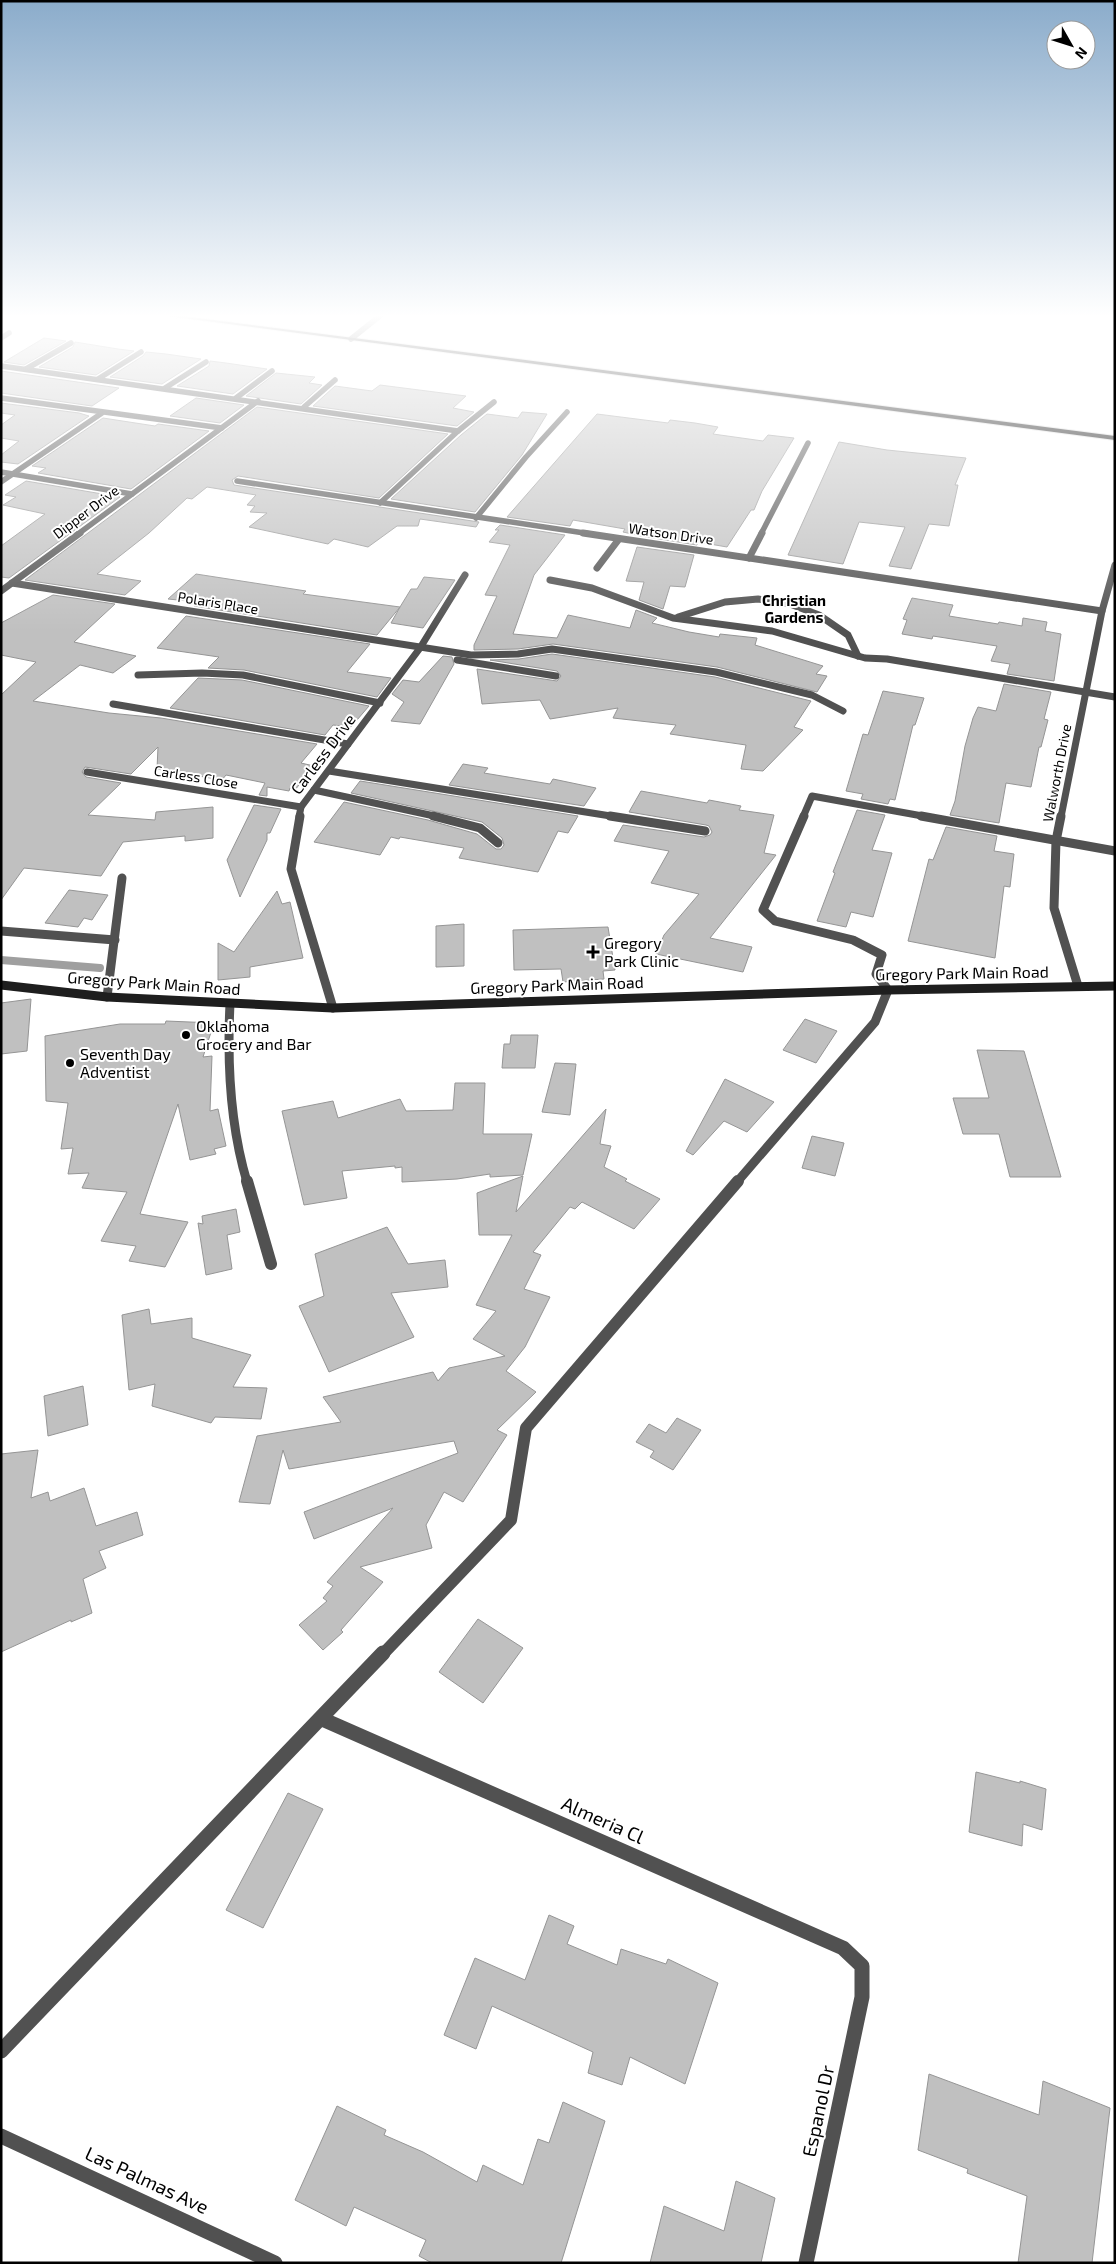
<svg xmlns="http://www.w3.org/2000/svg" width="1116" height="2264" viewBox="0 0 1116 2264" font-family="'Exo 2',sans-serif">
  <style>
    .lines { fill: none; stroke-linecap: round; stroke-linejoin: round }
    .stream { stroke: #9f9f9f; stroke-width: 8 }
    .building { fill: #c0c0c0; stroke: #959595 }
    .primary-casing { stroke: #dbdbdb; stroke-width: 2 }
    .lane-far1 { stroke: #515151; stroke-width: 5.5 }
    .lane { stroke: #515151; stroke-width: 7 }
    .street-far4 { stroke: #515151; stroke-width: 5.5 }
    .street-far3 { stroke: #515151; stroke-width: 7 }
    .street-far2 { stroke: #515151; stroke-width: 9 }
    .street-far1 { stroke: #515151; stroke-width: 12 }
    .street { stroke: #515151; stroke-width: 15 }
    .secondary { stroke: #1e1e1e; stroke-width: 9 }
    .primary { fill: #000; fill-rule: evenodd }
    .poi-dot { fill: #000; stroke: #fff; stroke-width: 2 }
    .labels { text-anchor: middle; stroke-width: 4; stroke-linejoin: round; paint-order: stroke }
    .far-street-label { font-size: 14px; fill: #000; stroke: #fff }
    .far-neighbourhood-label { font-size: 15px; font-weight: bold; fill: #000; stroke: #fff }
    .street-label { font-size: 16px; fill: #000; stroke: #fff }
    .poi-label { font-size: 16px; fill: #000; stroke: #fff; text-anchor: start }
    .near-street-label { font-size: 19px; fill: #000; stroke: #fff }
  </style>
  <rect width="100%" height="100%" fill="#fff"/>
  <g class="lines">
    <!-- stream -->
    <path class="stream" d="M 1,960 L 100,968"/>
  </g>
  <!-- building -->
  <g class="building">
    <path d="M 44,338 L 66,341 L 24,365 L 4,362 Z"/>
    <path d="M 75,342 L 118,349 L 134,351 L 96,375 L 39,367 L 73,347 Z"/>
    <path d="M 146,352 L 166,354 L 201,359 L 162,384 L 110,377 L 143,356 Z"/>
    <path d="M 210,361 L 226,363 L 267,369 L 233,394 L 177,386 L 209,366 Z"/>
    <path d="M 1,371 L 119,388 L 92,406 L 1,393 Z"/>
    <path d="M 276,373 L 315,377 L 309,383 L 322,385 L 301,404 L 246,396 Z"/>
    <path d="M 380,385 L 466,396 L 453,408 L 474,412 L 457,426 L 313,406 L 335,386 L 372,391 Z"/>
    <path d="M 196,398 L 244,405 L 220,423 L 170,416 Z"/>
    <path d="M 1,403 L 79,413 L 89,416 L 18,464 L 1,462 L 1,455 L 19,441 L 1,438 L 1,425 L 15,415 L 1,413 Z"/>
    <path d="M 257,407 L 448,434 L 379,498 L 238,476 L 232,480 L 234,485 L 479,522 L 476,527 L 420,519 L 418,526 L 397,526 L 368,547 L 334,539 L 328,544 L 249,527 L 267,513 L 250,512 L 255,506 L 247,505 L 256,495 L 207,487 L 192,499 L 187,498 L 149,533 L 97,574 L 141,581 L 125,595 L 25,580 Z"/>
    <path d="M 522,412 L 547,414 L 522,455 L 475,512 L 391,499 L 461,435 L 487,414 L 518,418 Z"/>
    <path d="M 597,414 L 668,423 L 670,420 L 695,423 L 718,427 L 713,434 L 763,441 L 768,435 L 794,438 L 762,491 L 754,510 L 751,510 L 727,547 L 698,542 L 697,545 L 641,536 L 623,532 L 625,529 L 573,520 L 570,526 L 507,517 Z"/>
    <path d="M 103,418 L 155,426 L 158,424 L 209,431 L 131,489 L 38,473 L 46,468 L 32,466 Z"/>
    <path d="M 839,442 L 887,450 L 966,458 L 955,485 L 958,485 L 949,526 L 929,524 L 911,569 L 889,566 L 905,527 L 859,522 L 843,564 L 788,555 Z"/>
    <path d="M 26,481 L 120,497 L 9,578 L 1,577 L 1,546 L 45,514 L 3,505 L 16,497 L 5,495 Z"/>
    <path d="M 500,525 L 565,535 L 534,575 L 513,634 L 557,638 L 568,615 L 630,628 L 636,610 L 657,618 L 652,623 L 689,632 L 719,637 L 720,634 L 757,638 L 755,645 L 823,666 L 816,674 L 827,676 L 817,692 L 717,667 L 553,644 L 518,649 L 474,650 L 474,645 L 497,596 L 485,595 L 510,545 L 489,542 L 499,530 L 495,530 Z"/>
    <path d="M 637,547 L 694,555 L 685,587 L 670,586 L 663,609 L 639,600 L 644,582 L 626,581 Z"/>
    <path d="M 196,574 L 306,591 L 303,594 L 400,607 L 411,589 L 417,589 L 424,577 L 455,580 L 423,628 L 391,623 L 400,607 L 377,635 L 194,606 L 198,602 L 168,599 Z"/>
    <path d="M 53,595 L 115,604 L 74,642 L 136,656 L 113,673 L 80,665 L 33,701 L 109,713 L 161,718 L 317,744 L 301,763 L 314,766 L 295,790 L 290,788 L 289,791 L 267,787 L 267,796 L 259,795 L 265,783 L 226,775 L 222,780 L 157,769 L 158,747 L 131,774 L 85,767 L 82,772 L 86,777 L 121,783 L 88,815 L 155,820 L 156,812 L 213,807 L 213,838 L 185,841 L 185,836 L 123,842 L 101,876 L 24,868 L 1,900 L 1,695 L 36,662 L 1,655 L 1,623 Z"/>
    <path d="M 912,598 L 953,605 L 949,616 L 998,624 L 999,622 L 1022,626 L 1023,618 L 1047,622 L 1045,631 L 1061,634 L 1054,681 L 1007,674 L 1010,664 L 991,661 L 997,646 L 933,636 L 932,639 L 902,634 L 907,620 L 903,619 Z"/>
    <path d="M 186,616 L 370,644 L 347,672 L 391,678 L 377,697 L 244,670 L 208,668 L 219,657 L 157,648 Z"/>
    <path d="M 552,654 L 715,677 L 811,701 L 794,727 L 803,730 L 763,771 L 741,769 L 746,745 L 670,734 L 676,725 L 613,718 L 618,708 L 550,719 L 540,700 L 482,704 L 477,669 L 557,681 L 561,676 L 557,671 L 490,660 L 519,659 Z"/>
    <path d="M 443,656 L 452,657 L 454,664 L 420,724 L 391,721 L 404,702 L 392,694 L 403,680 L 419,682 Z"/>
    <path d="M 198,678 L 242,680 L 369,706 L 351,727 L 333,725 L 325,735 L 170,708 Z"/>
    <path d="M 1004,684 L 1051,692 L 1044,719 L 1048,720 L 1041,747 L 1039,747 L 1031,787 L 1006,783 L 999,823 L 950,815 L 955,801 L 965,746 L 973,718 L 978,707 L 996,711 Z"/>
    <path d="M 883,691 L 924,698 L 915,725 L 913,725 L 895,800 L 890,799 L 888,804 L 861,799 L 863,794 L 846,791 L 863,734 L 868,735 Z"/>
    <path d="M 463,764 L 488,768 L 484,773 L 550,784 L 553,779 L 596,788 L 584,806 L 449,785 Z"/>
    <path d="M 360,781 L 578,816 L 568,833 L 558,831 L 538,872 L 459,858 L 464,848 L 400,837 L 399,839 L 391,837 L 380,855 L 314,842 L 344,802 L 428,820 L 477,834 L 496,849 L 501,849 L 504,845 L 502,838 L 482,822 L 351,793 Z"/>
    <path d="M 641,791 L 707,803 L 709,800 L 741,806 L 739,810 L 774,815 L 764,853 L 776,855 L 710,938 L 752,947 L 743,972 L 656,954 L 664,935 L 699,894 L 651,883 L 669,851 L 614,841 L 623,825 L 704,837 L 710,835 L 712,832 L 709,826 L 706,825 L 629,812 Z"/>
    <path d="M 254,805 L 281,809 L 270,833 L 267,833 L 267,840 L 240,897 L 227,860 Z"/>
    <path d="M 857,810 L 885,815 L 872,850 L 892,853 L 873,917 L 851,912 L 846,927 L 817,921 L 835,873 L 833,872 Z"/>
    <path d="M 946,827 L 997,836 L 994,851 L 1014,854 L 1010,887 L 1004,886 L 995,958 L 908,941 L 929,859 L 933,860 Z"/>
    <path d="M 69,890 L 108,895 L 92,920 L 84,918 L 78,927 L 45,923 Z"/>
    <path d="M 277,891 L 282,904 L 290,902 L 303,958 L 250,967 L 250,977 L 218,980 L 218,943 L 234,952 Z"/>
    <path d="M 464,924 L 464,966 L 436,967 L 436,926 Z"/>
    <path d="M 608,927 L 615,970 L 603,971 L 604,979 L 563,982 L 561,969 L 514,970 L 513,930 Z"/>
    <path d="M 31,999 L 27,1051 L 1,1054 L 1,1003 Z"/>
    <path d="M 805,1019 L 837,1031 L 816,1063 L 783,1050 Z"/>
    <path d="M 166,1021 L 214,1023 L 203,1057 L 212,1056 L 210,1111 L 218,1109 L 226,1146 L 214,1149 L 216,1154 L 190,1160 L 178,1104 L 140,1214 L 188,1222 L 165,1267 L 129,1261 L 136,1246 L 101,1241 L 127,1192 L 82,1188 L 89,1173 L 68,1174 L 73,1148 L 61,1149 L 68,1103 L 46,1101 L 45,1036 L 120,1024 L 165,1024 Z"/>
    <path d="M 511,1035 L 538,1035 L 535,1068 L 502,1068 L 504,1044 L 510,1044 Z"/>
    <path d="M 977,1050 L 1024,1051 L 1061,1177 L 1010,1177 L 999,1134 L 963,1134 L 953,1098 L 989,1098 Z"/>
    <path d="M 555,1063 L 576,1064 L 570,1115 L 542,1112 Z"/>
    <path d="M 725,1079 L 774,1102 L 747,1132 L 724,1121 L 693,1155 L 686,1151 Z"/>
    <path d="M 455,1083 L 485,1083 L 483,1134 L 532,1134 L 523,1175 L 490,1177 L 490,1174 L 457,1179 L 402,1182 L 402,1167 L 395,1168 L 395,1166 L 342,1171 L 347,1198 L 304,1205 L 282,1111 L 333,1101 L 338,1118 L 400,1099 L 406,1111 L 453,1110 Z"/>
    <path d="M 606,1109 L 600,1144 L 611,1146 L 604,1167 L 627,1179 L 625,1181 L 660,1199 L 634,1229 L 582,1202 L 575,1209 L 570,1207 L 533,1252 L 541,1255 L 524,1289 L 550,1297 L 525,1347 L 506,1371 L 536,1392 L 497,1430 L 507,1435 L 463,1502 L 444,1492 L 426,1525 L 432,1548 L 360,1567 L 383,1582 L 341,1630 L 343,1632 L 323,1650 L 299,1625 L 327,1601 L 323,1598 L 333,1586 L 327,1582 L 393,1508 L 314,1539 L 304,1512 L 458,1453 L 454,1441 L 289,1469 L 283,1450 L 270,1504 L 239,1502 L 257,1436 L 341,1422 L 323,1397 L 433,1372 L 438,1381 L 449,1368 L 505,1356 L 473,1339 L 496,1311 L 476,1305 L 512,1235 L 479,1235 L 477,1193 L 523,1176 L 516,1212 Z"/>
    <path d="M 812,1136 L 844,1143 L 835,1176 L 802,1168 Z"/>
    <path d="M 236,1209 L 240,1232 L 227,1235 L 232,1269 L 206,1275 L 198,1223 L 203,1224 L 202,1216 Z"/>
    <path d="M 387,1227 L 408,1264 L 445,1260 L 448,1287 L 391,1293 L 414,1337 L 329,1372 L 299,1306 L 324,1296 L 315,1254 Z"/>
    <path d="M 149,1309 L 151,1324 L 192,1318 L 192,1338 L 251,1355 L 233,1387 L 267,1388 L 261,1419 L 215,1417 L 211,1423 L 152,1406 L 155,1384 L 129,1390 L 122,1315 Z"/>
    <path d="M 83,1386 L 88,1425 L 48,1436 L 44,1396 Z"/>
    <path d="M 677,1418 L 701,1430 L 673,1470 L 650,1457 L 654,1451 L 636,1442 L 649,1424 L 666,1433 Z"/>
    <path d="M 38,1450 L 31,1498 L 48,1492 L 50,1501 L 84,1488 L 96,1526 L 137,1512 L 143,1535 L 99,1551 L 106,1568 L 83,1579 L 92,1613 L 71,1622 L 71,1620 L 1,1652 L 1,1454 Z"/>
    <path d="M 478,1619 L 523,1648 L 483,1703 L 439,1672 Z"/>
    <path d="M 976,1772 L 1020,1783 L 1020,1781 L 1046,1789 L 1042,1830 L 1023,1824 L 1022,1846 L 969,1832 Z"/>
    <path d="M 288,1793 L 323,1809 L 263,1928 L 226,1910 Z"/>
    <path d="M 549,1915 L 574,1926 L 567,1944 L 617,1965 L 621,1949 L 666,1964 L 668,1959 L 718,1983 L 685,2084 L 630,2057 L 622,2085 L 588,2073 L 593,2052 L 492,2006 L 476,2049 L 444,2035 L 475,1958 L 525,1980 Z"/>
    <path d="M 929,2074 L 1039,2115 L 1043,2081 L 1110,2108 L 1092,2263 L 1018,2263 L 1027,2196 L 967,2173 L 968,2169 L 918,2150 Z"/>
    <path d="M 563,2102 L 605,2121 L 561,2263 L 432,2263 L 419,2256 L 426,2240 L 354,2207 L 346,2226 L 295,2200 L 337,2106 L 386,2130 L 384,2135 L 423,2152 L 477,2182 L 483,2165 L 523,2185 L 538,2139 L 549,2143 Z"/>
    <path d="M 736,2181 L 775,2198 L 761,2263 L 650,2263 L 664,2206 L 724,2231 Z"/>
  </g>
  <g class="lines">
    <defs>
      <path id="primary" d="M 160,315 L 175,315 L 1115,436 L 1115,440 Z"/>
    </defs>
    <!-- primary casing -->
    <use href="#primary" class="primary-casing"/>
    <!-- lane-far1 -->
    <path class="lane-far1" d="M 351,339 L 381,315"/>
    <!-- lane -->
    <path class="lane" d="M 597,568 L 619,539"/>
    <!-- street-far4 -->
    <g class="street-far4">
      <path d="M 1,338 L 9,333"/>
      <path d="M 1,366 L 458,431"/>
      <path d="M 26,369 L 71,343"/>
      <path d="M 98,379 L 141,352"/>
      <path d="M 165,388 L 206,362"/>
      <path d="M 1,398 L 222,428"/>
      <path d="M 236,398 L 272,371"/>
      <path d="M 304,407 L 335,380"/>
      <path d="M 1,472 L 132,494"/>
      <path d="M 237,481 L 591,534"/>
      <path d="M 1,482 L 102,413"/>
      <path d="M 380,503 L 458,431 L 494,402"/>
      <path d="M 476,518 L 526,457 L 567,412"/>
      <path d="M 78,534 L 258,401"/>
      <path d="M 761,534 L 808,443"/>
    </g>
    <!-- street-far3 -->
    <g class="street-far3">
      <path d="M 583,533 L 1102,611"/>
      <path d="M 749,558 L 762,533"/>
      <path d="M 550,580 L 592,588 L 673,618 L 772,631 L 865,658 L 887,659 L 1115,697"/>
      <path d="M 12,583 L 471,655 L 518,654 L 552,649 L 716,672 L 812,695 L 843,711"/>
      <path d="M 1,591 L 80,533"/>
      <path d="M 678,617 L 725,602 L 758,599 L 790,604 L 819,615 L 848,635 L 858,656"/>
      <path d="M 457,660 L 556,676"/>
      <path d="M 138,675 L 202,673 L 243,675 L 380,703"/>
      <path d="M 113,704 L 348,744"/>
      <path d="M 329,771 L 617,817"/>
      <path d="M 87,772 L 301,807"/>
      <path d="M 314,790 L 439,817"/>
      <path d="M 299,817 L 301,807 L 420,648 L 465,575"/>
      <path d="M 803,817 L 812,796 L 928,817"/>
      <path d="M 1061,817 L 1102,611 L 1115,565"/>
    </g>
    <!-- street-far2 -->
    <g class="street-far2">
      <path d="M 300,816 L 291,869 L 333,1008"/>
      <path d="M 433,816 L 480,828 L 498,843"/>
      <path d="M 610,816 L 705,831"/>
      <path d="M 921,816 L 1115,851"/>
      <path d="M 1061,816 L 1056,841 L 1054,908 L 1078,986"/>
      <path d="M 1,931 L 115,940"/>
      <path d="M 107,997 L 122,878"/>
      <path d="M 230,1004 C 227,1064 230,1125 247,1182"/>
      <path d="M 737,1182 L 875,1022 L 888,990 L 876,974 L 882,955 L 853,940 L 775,921 L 763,910 L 804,816"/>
    </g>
    <!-- street-far1 -->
    <g class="street-far1">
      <path d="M 247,1181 L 271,1264"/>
      <path d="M 382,1655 L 511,1520 L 526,1428 L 738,1181"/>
    </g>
    <!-- street -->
    <g class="street">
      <path d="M 322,1719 L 843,1948 L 862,1966 L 862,1997 L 806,2263"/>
      <path d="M 1,2051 L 383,1653"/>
      <path d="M 1,2136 L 275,2263"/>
    </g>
    <!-- secondary -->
    <path class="secondary" d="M 1,985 L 107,997 L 333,1008 L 888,990 L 1115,986"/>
    <!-- primary -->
    <use href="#primary" class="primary"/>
  </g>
  <!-- sky -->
  <linearGradient id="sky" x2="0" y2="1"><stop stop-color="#8baccb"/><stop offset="0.5" stop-color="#fff"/><stop offset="1" stop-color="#fff" stop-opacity="0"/></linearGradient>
  <rect width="1116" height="632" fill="url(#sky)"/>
  <!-- markers -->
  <g class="poi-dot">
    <path d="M590.5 944.5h5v5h5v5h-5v5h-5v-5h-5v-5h5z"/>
    <circle cx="186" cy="1035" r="5"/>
    <circle cx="70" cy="1063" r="5"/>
  </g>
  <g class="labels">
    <!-- far-street labels -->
    <g class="far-street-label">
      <text transform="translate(86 512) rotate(-37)" y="5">Dipper Drive</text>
      <text transform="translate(671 534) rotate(8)" y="5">Watson Drive</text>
      <text transform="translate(218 603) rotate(9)" y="5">Polaris Place</text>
      <text transform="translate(1057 773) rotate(-79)" y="5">Walworth Drive</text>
      <text transform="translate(196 777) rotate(9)" y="5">Carless Close</text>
    </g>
    <!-- far-neighbourhood labels -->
    <g class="far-neighbourhood-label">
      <text x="794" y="606">Christian<tspan x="794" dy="17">Gardens</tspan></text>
    </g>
    <!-- street labels -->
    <g class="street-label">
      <text transform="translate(323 754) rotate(-53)" y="6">Carless Drive</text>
      <text transform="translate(962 973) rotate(-1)" y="6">Gregory Park Main Road</text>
      <text transform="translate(154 983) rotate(4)" y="6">Gregory Park Main Road</text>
      <text transform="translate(557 985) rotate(-2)" y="6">Gregory Park Main Road</text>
    </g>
    <!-- poi labels -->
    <g class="poi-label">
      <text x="604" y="949">Gregory<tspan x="604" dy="18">Park Clinic</tspan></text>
      <text x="196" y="1032">Oklahoma<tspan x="196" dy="18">Grocery and Bar</tspan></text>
      <text x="80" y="1060">Seventh Day<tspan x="80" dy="18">Adventist</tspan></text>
    </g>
    <!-- near-street labels -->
    <g class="near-street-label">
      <text transform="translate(603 1820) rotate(24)" y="7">Almeria Cl</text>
      <text transform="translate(818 2111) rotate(-78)" y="7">Espanol Dr</text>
      <text transform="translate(147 2180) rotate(25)" y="7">Las Palmas Ave</text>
    </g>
  </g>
  <!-- border -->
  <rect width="1116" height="2264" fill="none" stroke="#000000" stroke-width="5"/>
  <!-- north arrow -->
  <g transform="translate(1071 45) rotate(129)"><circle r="24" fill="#ffffff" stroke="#999999"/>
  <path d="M0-4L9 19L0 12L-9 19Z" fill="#000000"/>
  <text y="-8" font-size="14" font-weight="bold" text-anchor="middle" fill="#000000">N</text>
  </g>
</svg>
